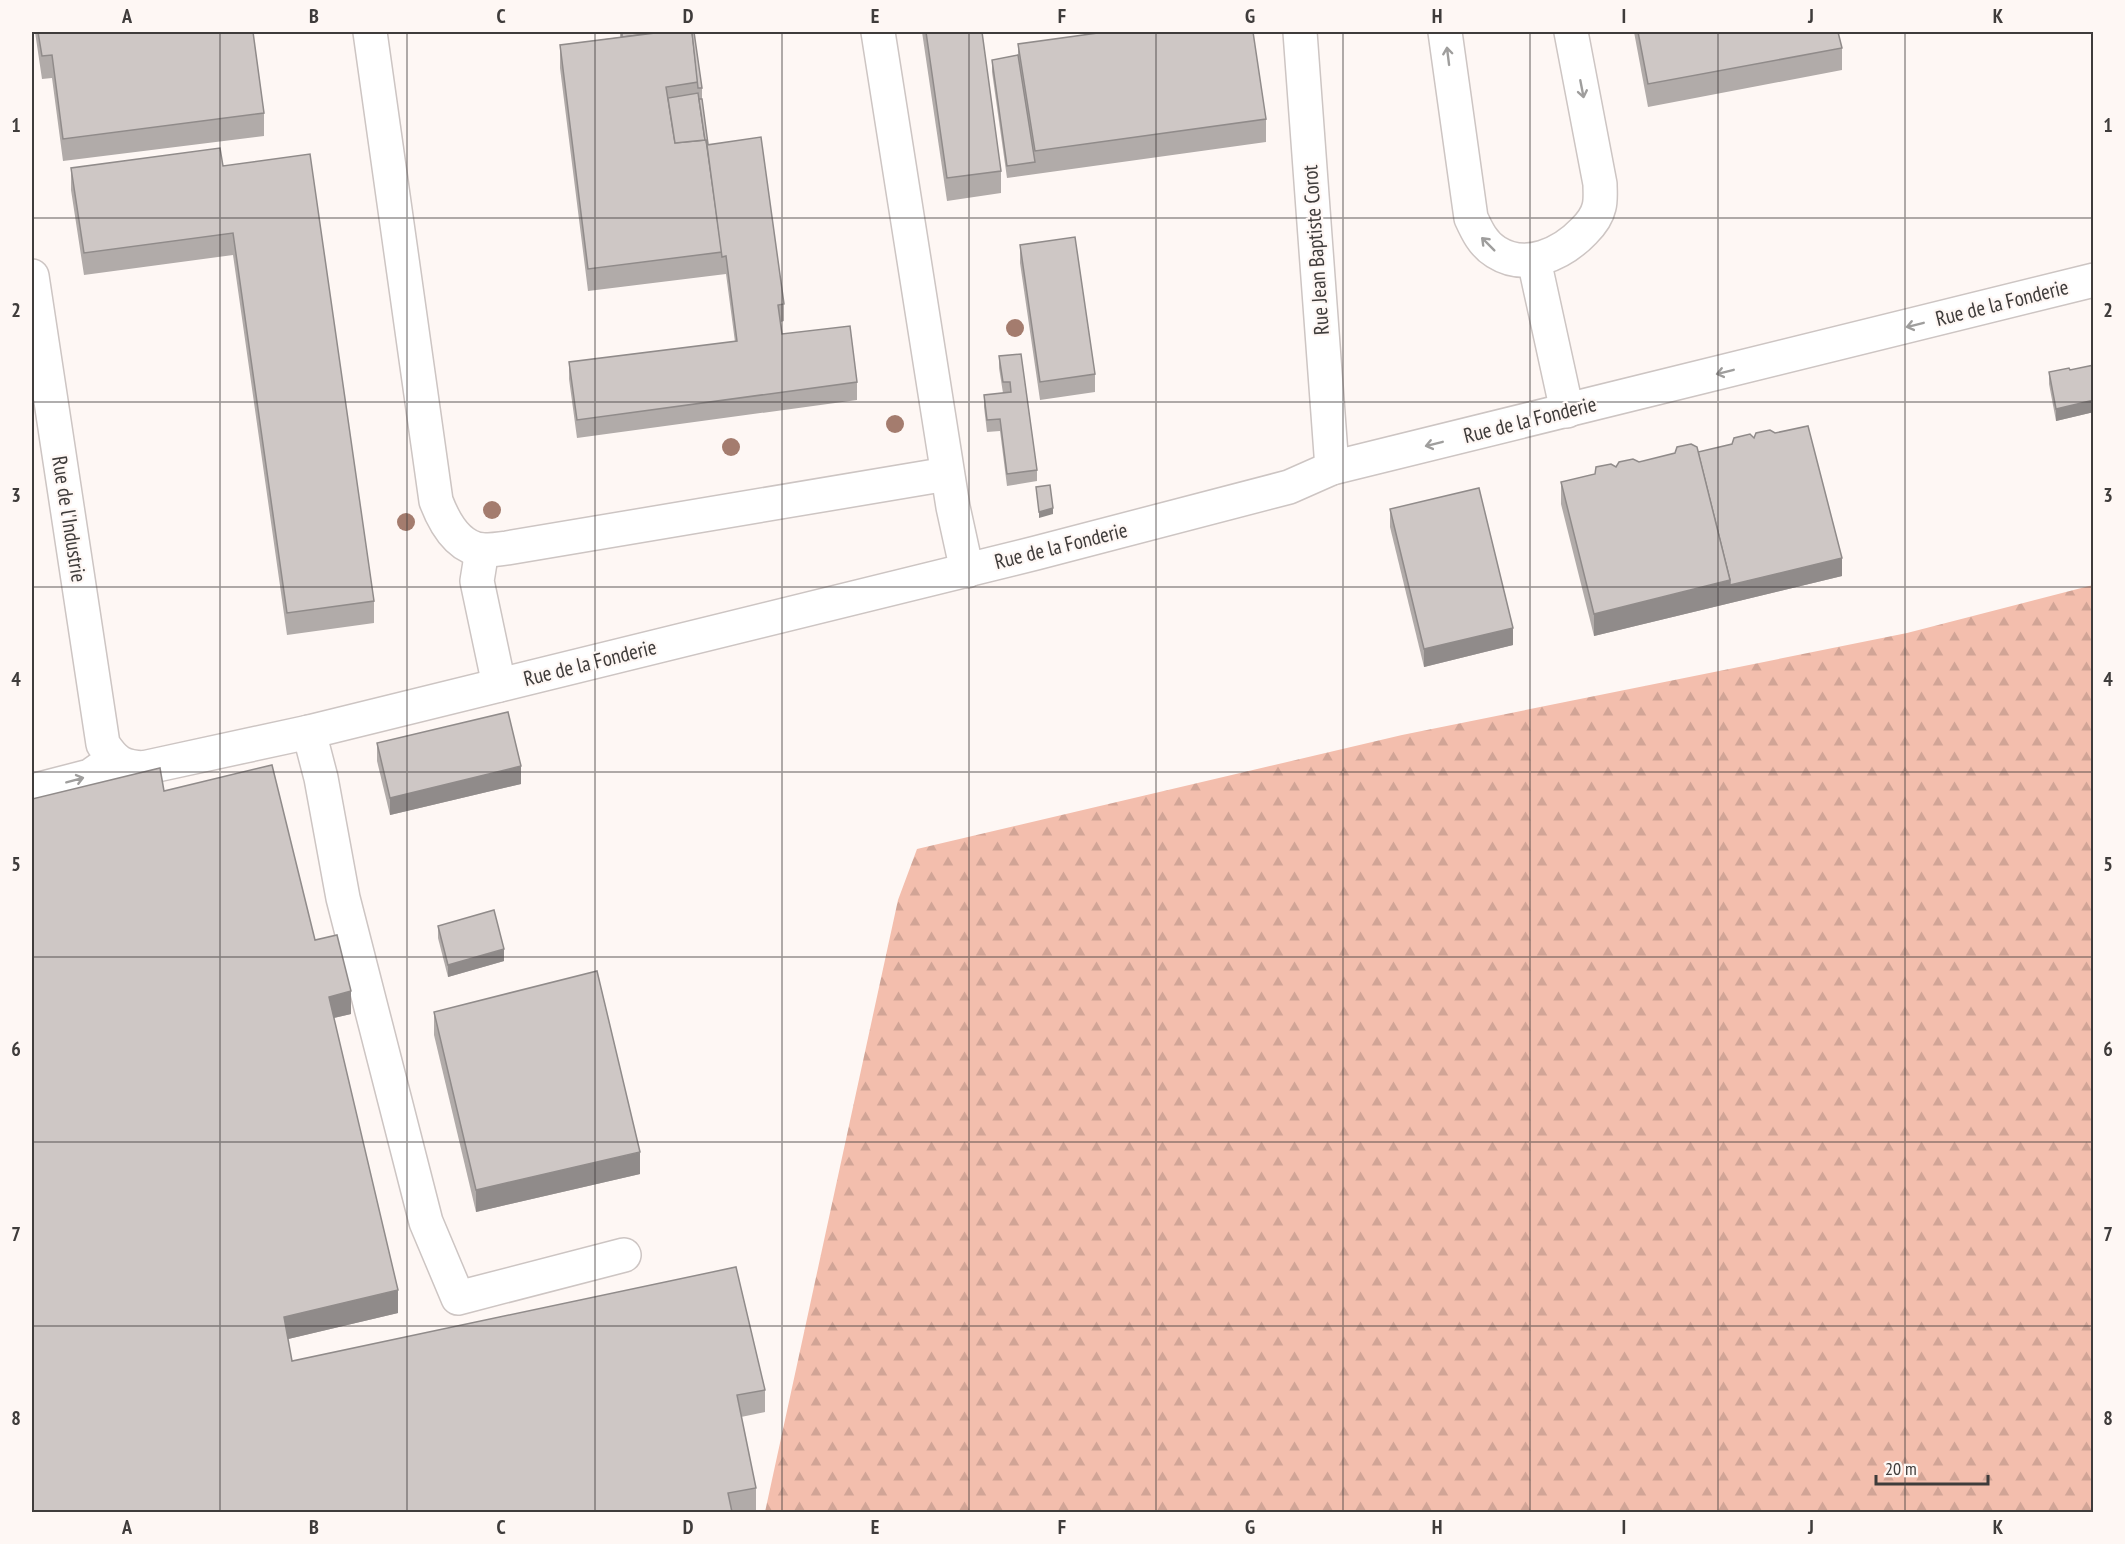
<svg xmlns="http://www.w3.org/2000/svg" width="2125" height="1544" viewBox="0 0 2125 1544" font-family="'PT Sans Narrow',sans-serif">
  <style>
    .forest { fill: url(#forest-firs) }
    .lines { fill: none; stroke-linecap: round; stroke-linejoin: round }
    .minor-casing { stroke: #cdc5c3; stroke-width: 36 }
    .minor { stroke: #fff; stroke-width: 33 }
    .tree { fill: #a47c6e }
    .wall { fill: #b1aba9 }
    .shaded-wall { fill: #908b8a }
    .building { fill: #cec7c5; stroke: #908b8a; stroke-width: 1.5 }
    .oneway { stroke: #9f9e9d }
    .grid { fill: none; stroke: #3f3c3b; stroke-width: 1.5; stroke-opacity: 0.55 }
    .labels { text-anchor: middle; stroke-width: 4.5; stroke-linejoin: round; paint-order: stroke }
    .street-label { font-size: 21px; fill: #3f3c3b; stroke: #fef7f4 }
    .neatline { fill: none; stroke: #3f3c3b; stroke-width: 2 }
    .grid-label { font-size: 20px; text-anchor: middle; font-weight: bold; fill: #3f3c3b }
  </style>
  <defs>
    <pattern id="forest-firs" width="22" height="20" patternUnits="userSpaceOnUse" patternTransform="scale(1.5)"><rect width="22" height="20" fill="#f3bead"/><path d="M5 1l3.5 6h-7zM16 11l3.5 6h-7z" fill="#d1a496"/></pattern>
  </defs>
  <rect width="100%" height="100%" fill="#fef7f4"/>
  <!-- forest -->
  <path class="forest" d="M 2093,585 L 2093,1512 L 765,1512 L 898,900 L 917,849 L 1402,735 L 1907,633 Z"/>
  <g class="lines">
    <defs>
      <g id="minor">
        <path d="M 370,32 L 436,501 C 444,522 458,548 483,550 C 491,550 500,549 507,548 L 947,474"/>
        <path d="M 878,32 L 953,507 L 967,571"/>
        <path d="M 1300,32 L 1332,468"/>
        <path d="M 1445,32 L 1471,218 C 1477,231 1483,244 1496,252 C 1526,271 1562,254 1584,231 C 1590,225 1597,216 1599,207 C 1601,200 1600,191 1600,184 L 1571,32"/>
        <path d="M 1534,260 L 1567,411"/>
        <path d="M 32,276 L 103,744 C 115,762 122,767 143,768 L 309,732 L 1036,553 L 1289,487 L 1332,468 L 2094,280"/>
        <path d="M 482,550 L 477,581 L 499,685"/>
        <path d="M 309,732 L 321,778 L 343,898 L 426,1222 L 458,1298 L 624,1255"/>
        <path d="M 32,791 L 90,776 L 114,759"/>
      </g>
    </defs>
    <!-- minor casing -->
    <use href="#minor" class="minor-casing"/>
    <!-- minor -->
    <use href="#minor" class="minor"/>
  </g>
  <!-- trees -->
  <g class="tree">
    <circle cx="1015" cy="328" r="9"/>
    <circle cx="895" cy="424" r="9"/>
    <circle cx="731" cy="447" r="9"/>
    <circle cx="492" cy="510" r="9"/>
    <circle cx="406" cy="522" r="9"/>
  </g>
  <!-- wall -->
  <g class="wall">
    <path d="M 35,32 L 253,32 L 264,113 L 264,136 L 63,161 L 52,78 L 42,79 Z"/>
    <path d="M 620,32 L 694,32 L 702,88 L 702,99 L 708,144 L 784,304 L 784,321 L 781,322 L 782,334 L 857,382 L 857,400 L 577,438 L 569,379 L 569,362 L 735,342 L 726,274 L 588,291 L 560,68 L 560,45 L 620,37 Z"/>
    <path d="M 922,32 L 982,32 L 1001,171 L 1001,193 L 947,201 Z"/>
    <path d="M 1634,32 L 1838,32 L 1842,48 L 1842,70 L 1648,107 Z"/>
    <path d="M 1018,44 L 1266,119 L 1266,142 L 1007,178 L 992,72 L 992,60 L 1018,55 Z"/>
    <path d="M 223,166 L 374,601 L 374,623 L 287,635 L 233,255 L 84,275 L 71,190 L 71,168 Z"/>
    <path d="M 1020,245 L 1095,374 L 1095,392 L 1040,400 L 1020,263 Z"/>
    <path d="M 1021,354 L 1037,470 L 1037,481 L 1007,486 L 1000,431 L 987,432 L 984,407 L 984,395 L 1003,393 L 999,368 L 999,356 Z"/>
    <path d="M 2094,365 L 2094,412 L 2056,421 L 2049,384 L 2049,372 L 2070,370 Z"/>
    <path d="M 1698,452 L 1842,576 L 1594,636 L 1561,504 L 1561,482 L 1595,474 L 1616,467 L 1639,462 Z"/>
    <path d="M 1390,509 L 1513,645 L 1424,667 L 1390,527 Z"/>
    <path d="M 377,743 L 521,784 L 390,815 L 377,761 Z"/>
    <path d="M 164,791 L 315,940 L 351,1014 L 334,1018 L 398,1313 L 288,1339 L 292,1361 L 765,1390 L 765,1412 L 741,1417 L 756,1488 L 756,1510 L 743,1512 L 32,1512 Z"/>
    <path d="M 438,926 L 504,961 L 448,977 L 438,938 Z"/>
    <path d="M 434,1012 L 640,1174 L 476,1212 L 434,1035 Z"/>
  </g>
  <!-- shaded-wall -->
  <g class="shaded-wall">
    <path d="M 2094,400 L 2094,412 L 2056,421 L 2056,409 Z"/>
    <path d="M 1053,508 L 1053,514 L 1039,518 L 1039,512 Z"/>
    <path d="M 1842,558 L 1842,576 L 1594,636 L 1594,614 L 1730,580 Z"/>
    <path d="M 1513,628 L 1513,645 L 1424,667 L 1424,649 Z"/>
    <path d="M 521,766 L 521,784 L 390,815 L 390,798 Z"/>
    <path d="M 504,949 L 504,961 L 448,977 L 448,965 Z"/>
    <path d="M 351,991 L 351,1014 L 329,1019 L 329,997 Z"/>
    <path d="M 640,1152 L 640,1174 L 476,1212 L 476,1190 Z"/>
    <path d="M 398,1290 L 398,1313 L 284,1340 L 284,1317 Z"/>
  </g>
  <!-- building -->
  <g class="building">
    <path d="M 38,32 L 253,32 L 264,113 L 63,139 L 52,55 L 42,56 Z"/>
    <path d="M 622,32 L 663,32 L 622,37 Z"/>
    <path d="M 663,32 L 692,32 L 698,82 L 666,87 L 675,143 L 706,140 L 722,252 L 588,269 L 560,45 Z"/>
    <path d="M 692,32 L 694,32 L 702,88 L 698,88 Z"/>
    <path d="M 926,32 L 982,32 L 1001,171 L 947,178 Z"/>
    <path d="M 1105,32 L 1253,32 L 1266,119 L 1035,151 L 1018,44 Z"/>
    <path d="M 1638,32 L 1838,32 L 1842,48 L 1648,84 Z"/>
    <path d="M 1018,55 L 1035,162 L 1007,166 L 992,60 Z"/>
    <path d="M 698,93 L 705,140 L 675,143 L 668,98 Z"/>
    <path d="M 699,99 L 702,99 L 708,144 L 707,145 L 706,140 L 705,140 Z"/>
    <path d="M 761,137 L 784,304 L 778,305 L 782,334 L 850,326 L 857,382 L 577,420 L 569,362 L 737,341 L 726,256 L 722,257 L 707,145 Z"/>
    <path d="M 220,148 L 223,166 L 310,154 L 374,601 L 287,613 L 233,233 L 84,253 L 71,168 Z"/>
    <path d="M 1075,237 L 1095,374 L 1040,382 L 1020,245 Z"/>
    <path d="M 1021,354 L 1037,470 L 1007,474 L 1000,419 L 987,420 L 984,395 L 1011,392 L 1010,382 L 1003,382 L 999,356 Z"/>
    <path d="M 2094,365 L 2094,400 L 2056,409 L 2049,372 L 2069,368 L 2070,370 Z"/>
    <path d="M 1808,426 L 1842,558 L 1730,585 L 1730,580 L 1698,452 L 1732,444 L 1734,438 L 1750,434 L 1754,438 L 1756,433 L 1770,430 L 1775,433 Z"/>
    <path d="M 1691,444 L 1697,447 L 1730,580 L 1594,614 L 1561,482 L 1595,474 L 1596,467 L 1611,464 L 1616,467 L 1619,462 L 1633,459 L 1639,462 L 1675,453 L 1677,447 Z"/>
    <path d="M 1050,485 L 1053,508 L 1039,512 L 1036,487 Z"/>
    <path d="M 1479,488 L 1513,628 L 1424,649 L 1390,509 Z"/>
    <path d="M 508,712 L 521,766 L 390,798 L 377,743 Z"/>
    <path d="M 272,765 L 315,940 L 337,935 L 351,991 L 329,997 L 398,1290 L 284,1317 L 292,1361 L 736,1267 L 765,1390 L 737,1395 L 756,1488 L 728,1493 L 732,1512 L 32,1512 L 32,799 L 160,768 L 164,791 Z"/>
    <path d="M 494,910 L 504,949 L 448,965 L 438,926 Z"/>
    <path d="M 597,971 L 640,1152 L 476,1190 L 434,1012 Z"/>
  </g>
  <!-- one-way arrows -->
  <defs><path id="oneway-shaft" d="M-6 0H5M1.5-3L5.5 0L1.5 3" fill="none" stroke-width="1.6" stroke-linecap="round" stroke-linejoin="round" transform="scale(1.5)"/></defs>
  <g class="oneway">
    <use href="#oneway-shaft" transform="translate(1448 56) rotate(-97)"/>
    <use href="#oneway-shaft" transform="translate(1582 89) rotate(79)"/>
    <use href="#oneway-shaft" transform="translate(1488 244) rotate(-135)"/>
    <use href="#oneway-shaft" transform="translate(1915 325) rotate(166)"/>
    <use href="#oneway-shaft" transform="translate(1725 372) rotate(166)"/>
    <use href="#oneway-shaft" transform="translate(1434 444) rotate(166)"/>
    <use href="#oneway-shaft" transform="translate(75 780) rotate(-15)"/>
  </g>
  <!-- grid -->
  <path class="grid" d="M 220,32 L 220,1512M 407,32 L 407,1512M 595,32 L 595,1512M 782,32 L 782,1512M 969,32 L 969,1512M 1156,32 L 1156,1512M 1343,32 L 1343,1512M 1530,32 L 1530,1512M 1718,32 L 1718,1512M 1905,32 L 1905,1512M 32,218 L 2094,218M 32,402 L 2094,402M 32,587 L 2094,587M 32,772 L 2094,772M 32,957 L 2094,957M 32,1142 L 2094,1142M 32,1326 L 2094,1326"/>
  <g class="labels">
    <!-- street labels -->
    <g class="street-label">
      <text transform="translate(1316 250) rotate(-94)" y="7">Rue Jean Baptiste Corot</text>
      <text transform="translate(2002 303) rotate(-14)" y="7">Rue de la Fonderie</text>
      <text transform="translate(1530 420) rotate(-14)" y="7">Rue de la Fonderie</text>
      <text transform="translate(69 519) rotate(81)" y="7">Rue de l'Industrie</text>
      <text transform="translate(1061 546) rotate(-14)" y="7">Rue de la Fonderie</text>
      <text transform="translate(590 663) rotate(-14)" y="7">Rue de la Fonderie</text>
    </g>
  </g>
  <!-- border -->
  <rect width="2125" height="1544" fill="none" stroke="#fef7f4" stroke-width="66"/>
  <!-- scale -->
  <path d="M1876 1475v9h112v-9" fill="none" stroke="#3f3c3b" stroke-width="3"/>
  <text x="1885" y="1475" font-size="18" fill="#3f3c3b" stroke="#fef7f4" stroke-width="4.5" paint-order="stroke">20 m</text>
  <rect x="33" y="33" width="2059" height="1478" class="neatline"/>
  <g class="grid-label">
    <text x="127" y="23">A</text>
    <text x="314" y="23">B</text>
    <text x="501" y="23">C</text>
    <text x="688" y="23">D</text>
    <text x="875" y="23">E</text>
    <text x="1062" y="23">F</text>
    <text x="1250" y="23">G</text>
    <text x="1437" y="23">H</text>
    <text x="1624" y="23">I</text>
    <text x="1811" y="23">J</text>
    <text x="1998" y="23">K</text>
    <text x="16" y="132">1</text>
    <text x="2108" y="132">1</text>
    <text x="16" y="317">2</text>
    <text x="2108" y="317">2</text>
    <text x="16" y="502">3</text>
    <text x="2108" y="502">3</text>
    <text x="16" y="686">4</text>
    <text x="2108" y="686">4</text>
    <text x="16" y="871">5</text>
    <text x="2108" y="871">5</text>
    <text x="16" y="1056">6</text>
    <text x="2108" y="1056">6</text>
    <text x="16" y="1241">7</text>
    <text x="2108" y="1241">7</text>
    <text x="16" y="1425">8</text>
    <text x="2108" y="1425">8</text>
    <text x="127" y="1534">A</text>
    <text x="314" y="1534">B</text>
    <text x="501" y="1534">C</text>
    <text x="688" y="1534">D</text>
    <text x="875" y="1534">E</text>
    <text x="1062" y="1534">F</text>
    <text x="1250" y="1534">G</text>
    <text x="1437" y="1534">H</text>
    <text x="1624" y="1534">I</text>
    <text x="1811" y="1534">J</text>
    <text x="1998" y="1534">K</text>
  </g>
</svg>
